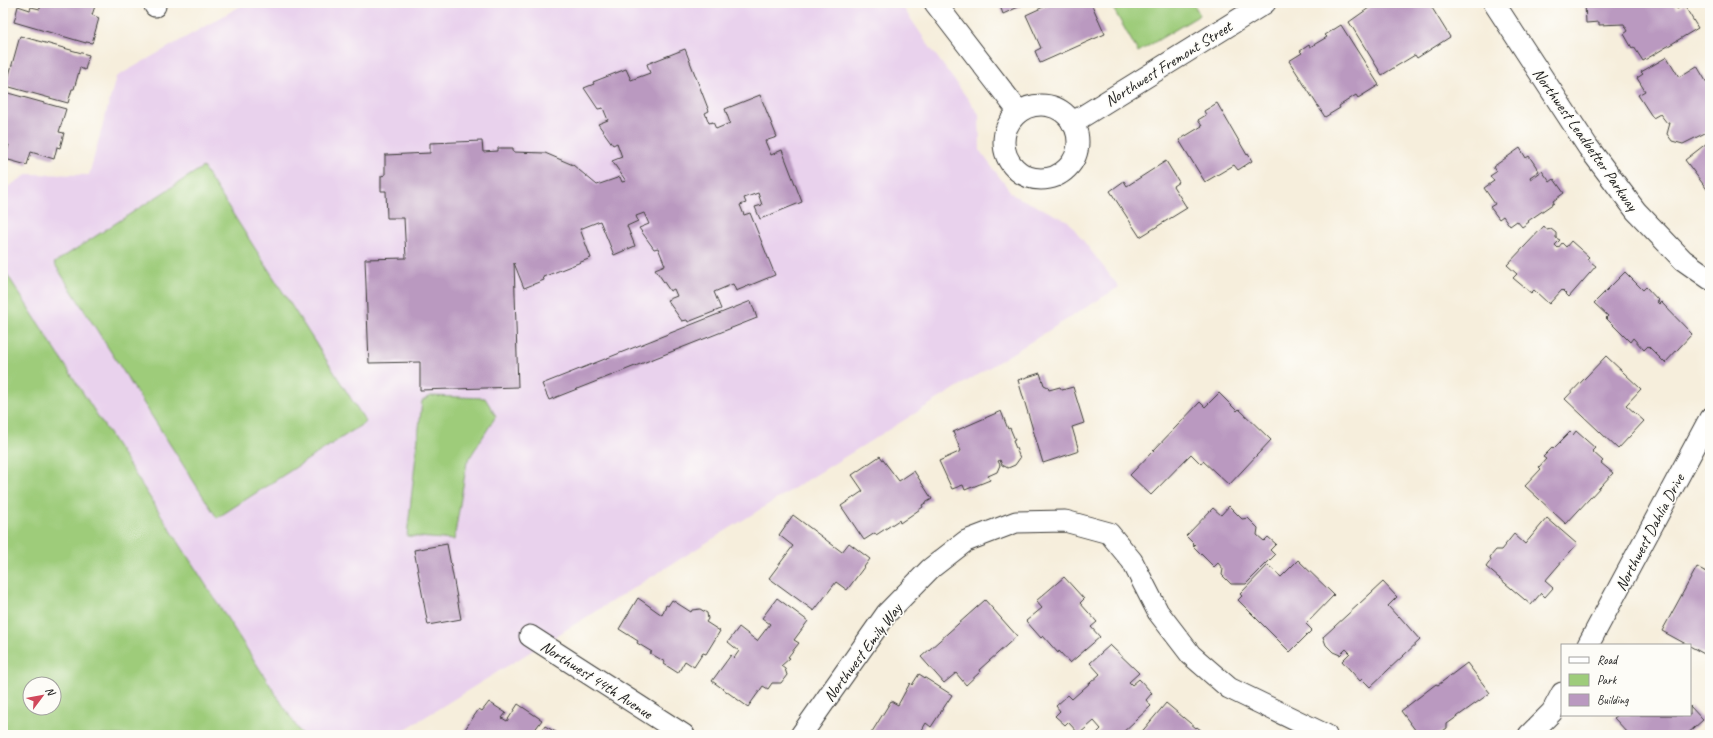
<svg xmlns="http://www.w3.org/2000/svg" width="1713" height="738" viewBox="0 0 1713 738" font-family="Caveat,sans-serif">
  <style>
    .built { fill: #e9d2ed }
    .green { fill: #9ecc7a; stroke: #5d744b; fill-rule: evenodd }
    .building { fill: #ba99c0 }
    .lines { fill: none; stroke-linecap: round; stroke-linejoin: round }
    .minor-casing { stroke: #3d3c39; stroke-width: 23 }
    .minor { stroke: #fff; stroke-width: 21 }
    .labels { text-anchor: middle; stroke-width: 3.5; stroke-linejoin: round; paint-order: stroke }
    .street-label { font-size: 16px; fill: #1c1c1c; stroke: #fdfcf7 }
  </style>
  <rect width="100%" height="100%" fill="#fdfcf7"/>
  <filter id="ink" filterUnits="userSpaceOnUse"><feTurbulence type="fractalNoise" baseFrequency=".025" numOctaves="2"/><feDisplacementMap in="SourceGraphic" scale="8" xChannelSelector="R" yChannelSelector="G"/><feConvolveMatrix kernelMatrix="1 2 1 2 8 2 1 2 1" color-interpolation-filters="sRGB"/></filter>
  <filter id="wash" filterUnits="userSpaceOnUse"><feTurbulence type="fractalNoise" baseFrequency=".012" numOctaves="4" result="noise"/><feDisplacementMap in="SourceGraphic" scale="16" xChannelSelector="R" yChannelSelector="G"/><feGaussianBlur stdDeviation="0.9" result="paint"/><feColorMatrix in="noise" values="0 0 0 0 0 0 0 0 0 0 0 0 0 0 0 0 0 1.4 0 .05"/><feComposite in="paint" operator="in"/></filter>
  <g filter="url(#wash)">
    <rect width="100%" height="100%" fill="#f6eedc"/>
    <!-- built -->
    <path class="built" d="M 246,3 L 900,3 L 932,50 L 979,114 L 980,151 L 1013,195 L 1068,221 L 1119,287 L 396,735 L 302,735 L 3,268 L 3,190 L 28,174 L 89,175 L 116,77 Z"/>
    <!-- green -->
    <g class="green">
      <path d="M 1110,3 L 1193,3 L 1200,15 L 1138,52 Z"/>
      <path d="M 203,167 L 366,422 L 217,518 L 54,263 Z"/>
      <path d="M 3,268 L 302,735 L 3,735 ZM 30,684 L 54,684 L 54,708 L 30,708 Z"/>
      <path d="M 431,396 L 485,398 L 496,416 L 467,462 L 454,540 L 407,536 L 422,401 Z"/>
    </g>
    <g id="blocks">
      <!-- building -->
      <g class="building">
        <path d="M 41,3 L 96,3 L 92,15 L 99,18 L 92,43 L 86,42 L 86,43 L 14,22 L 18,6 L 30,10 L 31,7 L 40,9 Z"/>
        <path d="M 999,3 L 1027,3 L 1003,14 Z"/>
        <path d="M 1052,3 L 1091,3 L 1105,34 L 1040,63 L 1035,51 L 1041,48 L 1026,15 Z"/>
        <path d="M 1376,3 L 1429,3 L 1450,37 L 1417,58 L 1415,55 L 1382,75 L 1349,22 Z"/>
        <path d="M 1585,3 L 1674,3 L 1677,9 L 1684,5 L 1698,28 L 1643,61 L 1634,47 L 1632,48 L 1624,34 L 1628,31 L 1624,24 L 1599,25 L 1599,22 L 1586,23 Z"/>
        <path d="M 1341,25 L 1379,85 L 1358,98 L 1356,95 L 1339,106 L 1340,108 L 1325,117 L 1289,61 L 1302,53 L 1300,51 L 1309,45 L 1310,47 L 1327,37 L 1325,35 Z"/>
        <path d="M 20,36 L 89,55 L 85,70 L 80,68 L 74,89 L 72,89 L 68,103 L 6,86 Z"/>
        <path d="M 685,49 L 709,111 L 705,113 L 709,123 L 713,122 L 716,129 L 730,123 L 725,109 L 760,95 L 777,137 L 765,141 L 771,155 L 782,150 L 802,202 L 760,219 L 755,207 L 762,205 L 758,193 L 744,198 L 746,203 L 740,205 L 744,215 L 750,213 L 775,275 L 736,291 L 733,284 L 714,292 L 721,309 L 688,322 L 687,320 L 682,321 L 667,300 L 677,296 L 674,289 L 670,291 L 655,269 L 665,265 L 658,248 L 654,249 L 639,228 L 649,224 L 644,213 L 636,216 L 638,221 L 627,226 L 635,246 L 614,255 L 600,221 L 580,229 L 591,258 L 543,277 L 544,280 L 524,288 L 514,263 L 518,387 L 420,390 L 420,362 L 369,363 L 365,259 L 406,258 L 404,218 L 387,218 L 386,191 L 381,191 L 381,176 L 385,175 L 385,155 L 430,153 L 430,143 L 482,141 L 483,152 L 498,151 L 498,148 L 513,148 L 513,152 L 545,153 L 573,165 L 597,185 L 620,177 L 622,182 L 626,181 L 612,161 L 622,157 L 617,143 L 613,145 L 598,124 L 608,120 L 603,108 L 598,109 L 584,88 L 594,84 L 593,82 L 626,69 L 631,80 L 650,73 L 647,64 Z"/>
        <path d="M 1667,57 L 1679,77 L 1697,66 L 1710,88 L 1710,125 L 1708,127 L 1709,131 L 1683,144 L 1672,141 L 1667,134 L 1670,123 L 1667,123 L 1660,114 L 1653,118 L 1638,95 L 1645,91 L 1637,78 L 1643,74 L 1641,72 Z"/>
        <path d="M 8,93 L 66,109 L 59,132 L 64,133 L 60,148 L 57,147 L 54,159 L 31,152 L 27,165 L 5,159 L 9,145 L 3,144 L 3,107 Z"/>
        <path d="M 1217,103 L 1247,155 L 1248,154 L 1252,161 L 1238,170 L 1234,165 L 1205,182 L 1179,140 L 1202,126 L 1198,120 L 1206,115 L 1204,111 Z"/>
        <path d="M 1707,143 L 1710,146 L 1709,192 L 1685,160 Z"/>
        <path d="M 1520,148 L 1526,158 L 1529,156 L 1539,171 L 1530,177 L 1531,179 L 1542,171 L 1550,182 L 1554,179 L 1564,193 L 1553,201 L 1554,203 L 1528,221 L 1529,222 L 1522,227 L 1517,221 L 1510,226 L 1503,216 L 1499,219 L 1490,207 L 1495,204 L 1484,188 L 1494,181 L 1490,176 L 1496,172 L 1493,167 Z"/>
        <path d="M 1166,161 L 1179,182 L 1173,186 L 1187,208 L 1140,237 L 1110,191 L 1124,181 L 1127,186 Z"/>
        <path d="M 1544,226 L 1547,230 L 1551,229 L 1556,233 L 1556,238 L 1560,240 L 1555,245 L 1558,248 L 1562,243 L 1566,247 L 1571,241 L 1589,257 L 1587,259 L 1596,266 L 1569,297 L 1562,290 L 1549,304 L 1534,290 L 1531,293 L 1513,278 L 1517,274 L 1507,265 Z"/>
        <path d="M 1625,272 L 1643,290 L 1646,287 L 1659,301 L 1657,302 L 1659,304 L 1661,302 L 1692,334 L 1665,363 L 1648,346 L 1644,350 L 1633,338 L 1630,342 L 1606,318 L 1608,316 L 1594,303 Z"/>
        <path d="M 751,301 L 757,318 L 549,400 L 542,384 Z"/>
        <path d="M 1606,356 L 1641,389 L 1626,405 L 1644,421 L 1618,449 L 1565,399 Z"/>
        <path d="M 1040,373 L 1044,385 L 1048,387 L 1049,390 L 1060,387 L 1062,390 L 1073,387 L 1084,423 L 1072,427 L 1079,451 L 1043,463 L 1018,380 Z"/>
        <path d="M 1219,393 L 1237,411 L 1239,409 L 1271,440 L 1229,485 L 1203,461 L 1201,464 L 1191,454 L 1151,495 L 1130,475 L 1200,402 L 1205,407 Z"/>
        <path d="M 1001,411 L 1008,429 L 1010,428 L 1015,440 L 1013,441 L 1020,458 L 1015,465 L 1008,468 L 1002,465 L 1000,460 L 998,461 L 1000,465 L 997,472 L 988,476 L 990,480 L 965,490 L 963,485 L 952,489 L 939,461 L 961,451 L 953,432 Z"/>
        <path d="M 1576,431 L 1595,448 L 1592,451 L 1603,461 L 1601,463 L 1613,473 L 1566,524 L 1525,486 L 1541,469 L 1539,467 L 1546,459 L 1543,457 L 1553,447 L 1554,448 L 1570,432 L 1573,435 Z"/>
        <path d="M 880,456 L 899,481 L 914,471 L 932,499 L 922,505 L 923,507 L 900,523 L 899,520 L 876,535 L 875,533 L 864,540 L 841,506 L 863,491 L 852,475 Z"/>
        <path d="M 1229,506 L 1242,519 L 1248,518 L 1258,528 L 1257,535 L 1264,541 L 1268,537 L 1276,544 L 1270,550 L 1275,555 L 1246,584 L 1231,584 L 1222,575 L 1223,569 L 1218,563 L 1214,567 L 1193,546 L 1195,545 L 1186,536 L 1213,508 L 1221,515 Z"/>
        <path d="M 793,515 L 842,552 L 849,543 L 870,559 L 847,590 L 836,582 L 814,611 L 769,578 L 793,546 L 779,535 Z"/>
        <path d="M 1547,518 L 1577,544 L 1545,581 L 1553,588 L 1545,597 L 1541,593 L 1531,605 L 1486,567 L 1491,560 L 1490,557 L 1496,550 L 1501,550 L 1514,534 L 1525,544 Z"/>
        <path d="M 447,544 L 461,619 L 428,625 L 414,550 Z"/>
        <path d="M 1298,560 L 1334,595 L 1306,624 L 1312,630 L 1290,652 L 1238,600 L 1242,596 L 1240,594 L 1268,565 L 1281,577 Z"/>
        <path d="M 1697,567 L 1710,574 L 1710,653 L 1708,656 L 1662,631 Z"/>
        <path d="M 1064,577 L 1084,599 L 1080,603 L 1097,622 L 1091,627 L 1100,637 L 1070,663 L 1059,651 L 1058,653 L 1043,636 L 1041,638 L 1026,621 L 1042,608 L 1036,601 Z"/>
        <path d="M 1383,582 L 1397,597 L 1388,606 L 1398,617 L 1399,616 L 1420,640 L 1370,687 L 1362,679 L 1360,681 L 1342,661 L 1350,653 L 1346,649 L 1340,655 L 1333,652 L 1326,645 L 1323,637 Z"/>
        <path d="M 638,598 L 662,615 L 666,605 L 668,606 L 672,600 L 691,612 L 692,610 L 700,609 L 707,613 L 708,619 L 706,622 L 720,631 L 706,654 L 703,653 L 694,667 L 685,661 L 678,673 L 664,664 L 665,662 L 650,653 L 652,652 L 637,643 L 638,641 L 619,629 Z"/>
        <path d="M 777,598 L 808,621 L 794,640 L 799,643 L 788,657 L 790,658 L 781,666 L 785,669 L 787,675 L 781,683 L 772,683 L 768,689 L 763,686 L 748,707 L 712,681 L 731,655 L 734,658 L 739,651 L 728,642 L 739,627 L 757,641 L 770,624 L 762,618 Z"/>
        <path d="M 985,600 L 1017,636 L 979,670 L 980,672 L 966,685 L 956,673 L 944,683 L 921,657 Z"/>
        <path d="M 1110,645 L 1139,673 L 1129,682 L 1132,685 L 1139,679 L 1152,693 L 1146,700 L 1151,706 L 1120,735 L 1099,735 L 1097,733 L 1101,729 L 1094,721 L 1079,734 L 1068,722 L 1065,725 L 1055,716 L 1060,711 L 1056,706 L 1068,695 L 1072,699 L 1100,674 L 1090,663 Z"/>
        <path d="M 1467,663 L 1490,693 L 1447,724 L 1447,728 L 1439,734 L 1419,735 L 1401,711 L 1436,684 L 1438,685 Z"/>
        <path d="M 919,674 L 952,695 L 931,727 L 926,723 L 919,735 L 870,735 L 891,701 L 898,705 L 910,683 L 912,685 Z"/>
        <path d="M 489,702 L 506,713 L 502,718 L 507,721 L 518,704 L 542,720 L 531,735 L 461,735 L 479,709 L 482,711 Z"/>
        <path d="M 1166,703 L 1196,728 L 1197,727 L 1207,735 L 1139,735 Z"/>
        <path d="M 1690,706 L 1703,720 L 1686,735 L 1630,735 L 1614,718 L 1618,715 L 1690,715 Z"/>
        <path d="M 545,726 L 561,735 L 539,735 Z"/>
      </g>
    </g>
  </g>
  <g filter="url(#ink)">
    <use href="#blocks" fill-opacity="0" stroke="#3d3c39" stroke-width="1"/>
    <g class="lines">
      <defs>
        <g id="minor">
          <path d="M 155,3 L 155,6"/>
          <path d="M 935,3 L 1019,112"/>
          <path d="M 1494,3 L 1588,147 L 1636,211 L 1683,260 L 1710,279"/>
          <circle cx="1041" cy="142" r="37"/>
          <path d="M 1072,123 L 1265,3"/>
          <path d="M 530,636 L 684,735"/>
          <path d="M 1588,645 L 1710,418"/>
          <path d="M 801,735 L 887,613 L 930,569 L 966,541 L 1016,522 L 1065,521 L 1109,533 L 1132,561 L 1158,612 L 1191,655 L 1229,688 L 1326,735"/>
          <path d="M 1529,735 L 1552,712 L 1562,693"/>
        </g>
      </defs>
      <!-- minor casing -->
      <use href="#minor" class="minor-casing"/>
      <!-- minor -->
      <use href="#minor" class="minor"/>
    </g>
  </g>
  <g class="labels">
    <!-- street labels -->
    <g class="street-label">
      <text transform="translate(1168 63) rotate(-32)" y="6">Northwest Fremont Street</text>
      <text transform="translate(1586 139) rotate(55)" y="6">Northwest Leadbetter Parkway</text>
      <text transform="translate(1649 532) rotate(-62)" y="6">Northwest Dahlia Drive</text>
      <text transform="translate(862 652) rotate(-53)" y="6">Northwest Emily Way</text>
      <text transform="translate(597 679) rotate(33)" y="6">Northwest 44th Avenue</text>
    </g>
  </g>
  <!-- margin -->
  <rect width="1713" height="738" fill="none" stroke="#fdfcf7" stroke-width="16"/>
  <!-- legend -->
  <rect x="1561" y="644" width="130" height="72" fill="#fdfcf7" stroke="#a3a29f"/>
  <rect x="1569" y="657" width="20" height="6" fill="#ffffff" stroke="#a3a29f"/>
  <text x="1597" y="664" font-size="12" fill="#1c1c1c">Road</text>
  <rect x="1569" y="674" width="20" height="12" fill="#9ecc7a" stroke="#a3a29f"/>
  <text x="1597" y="684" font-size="12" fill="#1c1c1c">Park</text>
  <rect x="1569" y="694" width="20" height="12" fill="#ba99c0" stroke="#a3a29f"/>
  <text x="1597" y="704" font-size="12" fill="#1c1c1c">Building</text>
  <!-- north arrow -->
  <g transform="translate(42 696) rotate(58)"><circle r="19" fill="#fdfcf7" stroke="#a3a29f"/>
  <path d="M0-3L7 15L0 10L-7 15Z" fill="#d1495b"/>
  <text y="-6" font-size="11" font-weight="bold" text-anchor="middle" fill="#1c1c1c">N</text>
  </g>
</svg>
